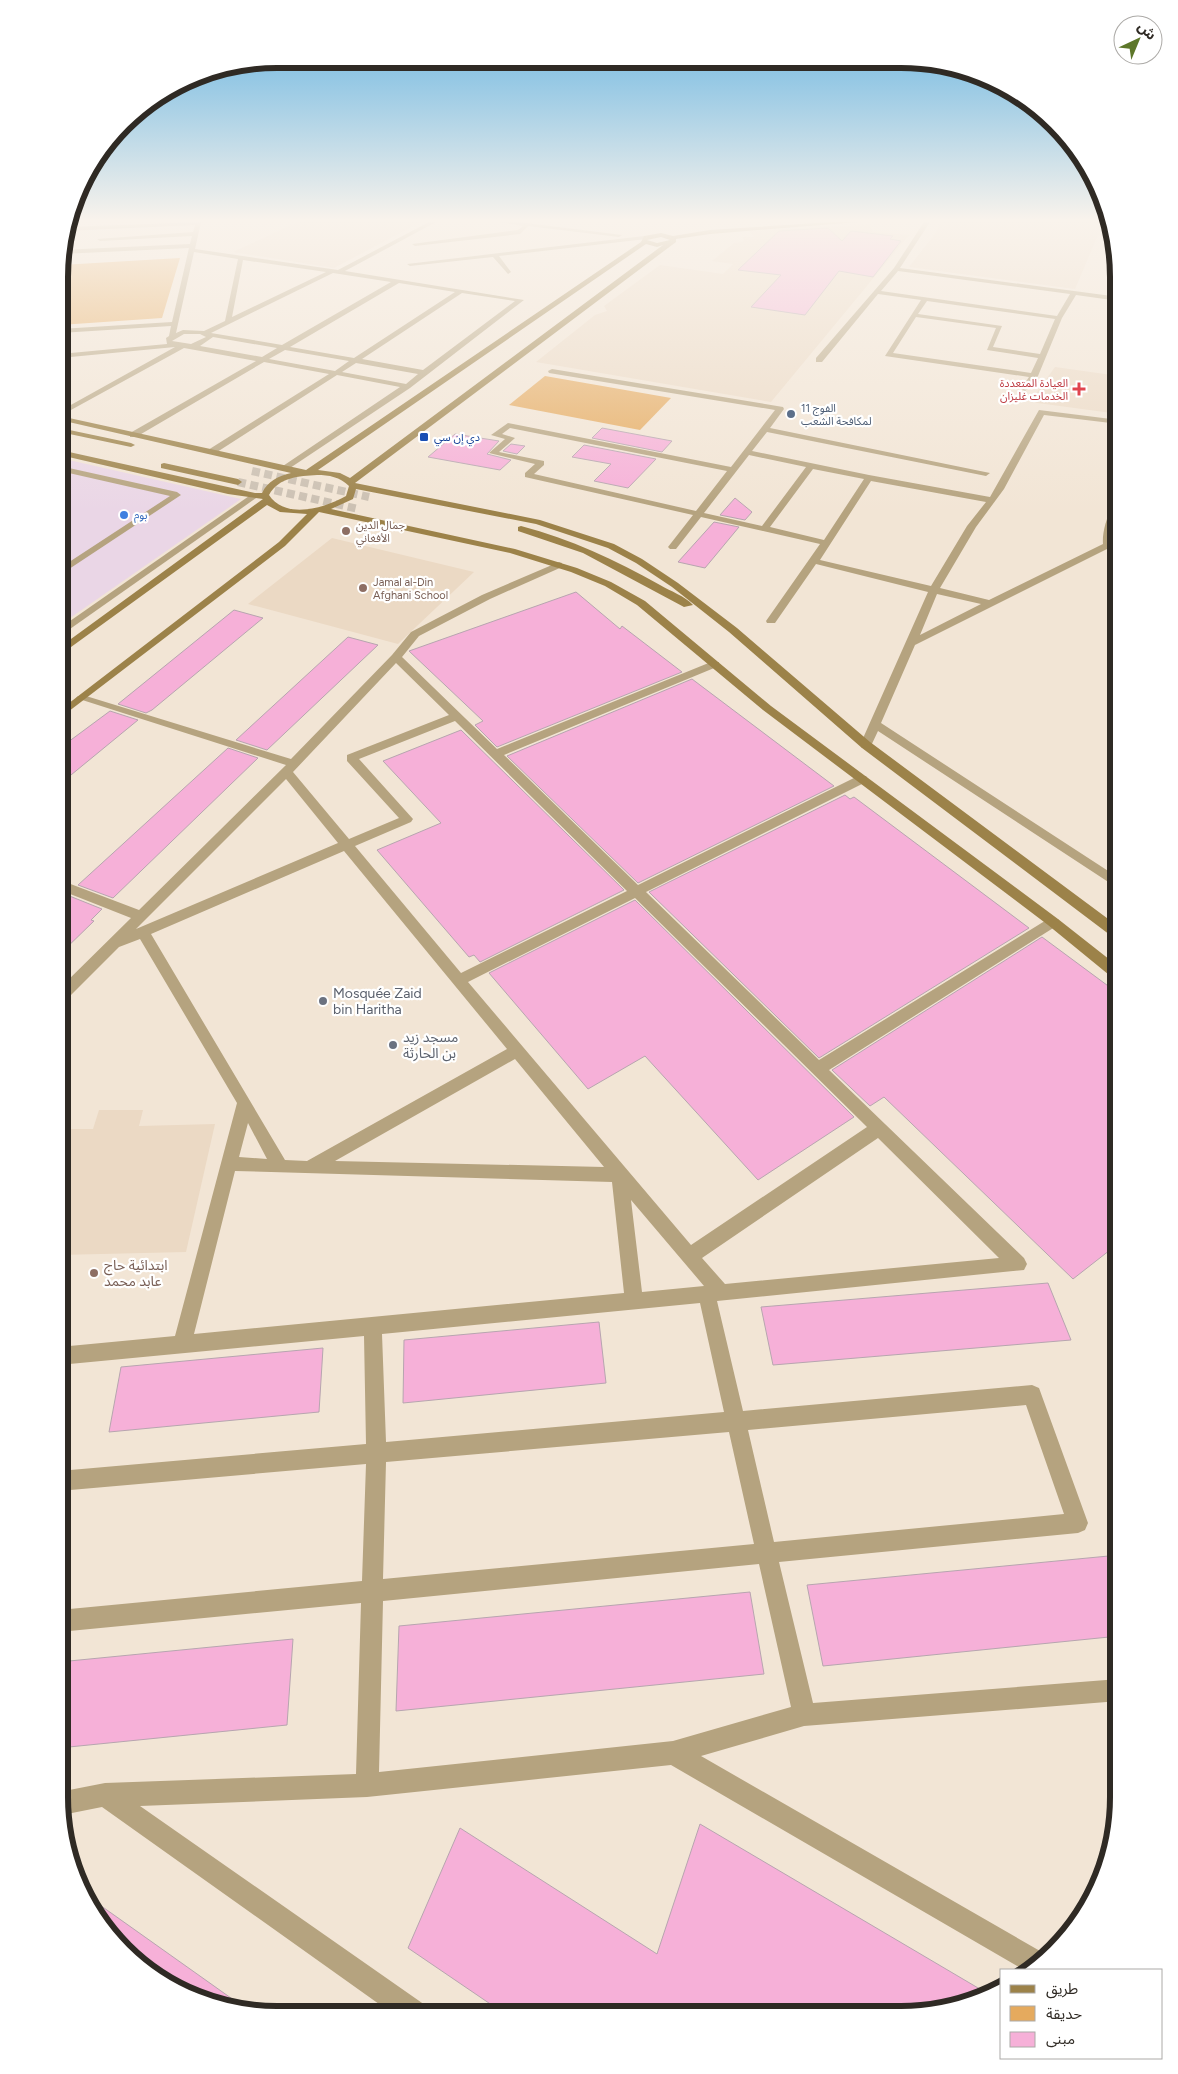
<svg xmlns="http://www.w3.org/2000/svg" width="1178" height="2074" viewBox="0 0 1178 2074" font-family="Figtree,'Noto Sans Arabic',sans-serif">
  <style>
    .industrial { fill: #ead6e6 }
    .built { fill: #ebd9c4 }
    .green { fill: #e5aa5e }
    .building { fill: #f6b0d8; stroke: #b7a5af }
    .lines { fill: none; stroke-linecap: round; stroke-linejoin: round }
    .secondary-tunnel { stroke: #cbc0b2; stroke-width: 8; stroke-dasharray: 8 4.5; stroke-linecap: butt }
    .lane { fill: #b5a37f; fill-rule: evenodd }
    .street { fill: #b5a37f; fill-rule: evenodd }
    .secondary { fill: #9c8249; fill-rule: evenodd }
    .health-dot { fill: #e0444e; stroke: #fff; stroke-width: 2 }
    .service-dot { fill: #5c6f8a; stroke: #fff; stroke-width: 2 }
    .transit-dot { fill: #1a4fb4; stroke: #fff; stroke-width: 2 }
    .shop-dot { fill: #3f7fe0; stroke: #fff; stroke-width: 2 }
    .education-dot { fill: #8d6e63; stroke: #fff; stroke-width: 2 }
    .worship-dot { fill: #6b7280; stroke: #fff; stroke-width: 2 }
    .labels { text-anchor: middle; stroke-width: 4.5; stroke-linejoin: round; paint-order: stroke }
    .far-health-label { font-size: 11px; fill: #be3a42; stroke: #fff; text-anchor: end }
    .far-service-label { font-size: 11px; fill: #4e5e75; stroke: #fff; text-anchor: start }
    .far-transit-label { font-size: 11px; fill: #164399; stroke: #fff; text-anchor: start }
    .far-shop-label { font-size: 11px; fill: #366cbe; stroke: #fff; text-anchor: start }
    .far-education-label { font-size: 11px; fill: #785e54; stroke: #fff; text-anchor: start }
    .worship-label { font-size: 14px; fill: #5b616d; stroke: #fff; text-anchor: start }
    .education-label { font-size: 14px; fill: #785e54; stroke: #fff; text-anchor: start }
    .rim { fill: none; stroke: #2f2a24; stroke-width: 6 }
  </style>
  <rect width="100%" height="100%" fill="#f2e5d5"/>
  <!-- industrial -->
  <path class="industrial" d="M 60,458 L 241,499 L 60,625 Z"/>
  <!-- built -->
  <g class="built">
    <path d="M 298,222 L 421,222 L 334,268 L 233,252 Z"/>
    <path d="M 941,222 L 1097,222 L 1109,224 L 1104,236 L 1098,235 L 1075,289 L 909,267 L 935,234 Z"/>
    <path d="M 869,225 L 873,232 L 909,235 L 771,402 L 536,362 L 595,315 L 607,311 L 604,306 L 660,265 L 723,274 L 733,264 L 712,261 L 734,243 L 742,242 L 744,240 L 742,237 L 754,237 L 749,231 Z"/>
    <path d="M 1055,367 L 1119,376 L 1119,414 L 1030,402 Z"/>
    <path d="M 332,538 L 474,572 L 398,644 L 248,604 Z"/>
    <path d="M 99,1110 L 143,1110 L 139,1126 L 215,1124 L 186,1252 L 59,1255 L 60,1129 L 93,1129 Z"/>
  </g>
  <!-- green -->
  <g class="green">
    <path d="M 180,258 L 162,318 L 60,325 L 61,265 Z"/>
    <path d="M 545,376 L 671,398 L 640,430 L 509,405 Z"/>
  </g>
  <!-- building -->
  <g class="building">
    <path d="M 828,228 L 842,241 L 851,231 L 893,236 L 890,239 L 901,241 L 873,277 L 839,271 L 805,315 L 751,307 L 781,275 L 738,270 L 779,231 Z"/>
    <path d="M 602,428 L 672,441 L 662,452 L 592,438 Z"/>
    <path d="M 455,434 L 499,441 L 487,454 L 511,460 L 500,470 L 428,457 Z"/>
    <path d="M 511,444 L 525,446 L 517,454 L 503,451 Z"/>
    <path d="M 584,445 L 656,459 L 628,488 L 594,481 L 611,464 L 572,457 Z"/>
    <path d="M 735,498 L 752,512 L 745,520 L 720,515 Z"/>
    <path d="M 714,522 L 739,527 L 705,568 L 678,562 Z"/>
    <path d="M 576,592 L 620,629 L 622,626 L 682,672 L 497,747 L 475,725 L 483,721 L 409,651 Z"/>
    <path d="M 234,610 L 263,618 L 152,710 L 146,713 L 118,704 Z"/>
    <path d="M 348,637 L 378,645 L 267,750 L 236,740 Z"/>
    <path d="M 692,679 L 834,786 L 638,883 L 507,756 Z"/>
    <path d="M 110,711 L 138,720 L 60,784 L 60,748 Z"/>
    <path d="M 461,730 L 624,890 L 480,962 L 474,955 L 469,957 L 377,850 L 441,823 L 383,761 Z"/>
    <path d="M 228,748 L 258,758 L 113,898 L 78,885 Z"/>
    <path d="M 845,795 L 850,799 L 854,797 L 1029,928 L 819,1058 L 649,892 Z"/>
    <path d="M 67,895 L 102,909 L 91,920 L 94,921 L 60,954 L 60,901 Z"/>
    <path d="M 635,900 L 854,1117 L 758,1180 L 645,1056 L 588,1089 L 489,973 Z"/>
    <path d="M 1042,937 L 1119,994 L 1119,1243 L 1073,1279 L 884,1097 L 870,1106 L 832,1070 Z"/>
    <path d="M 1048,1283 L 1071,1340 L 773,1365 L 761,1307 Z"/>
    <path d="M 599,1322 L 606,1383 L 403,1403 L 404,1340 Z"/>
    <path d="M 323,1348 L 319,1412 L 109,1432 L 121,1367 Z"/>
    <path d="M 1119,1555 L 1119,1636 L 823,1666 L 807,1585 Z"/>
    <path d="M 750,1592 L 764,1674 L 396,1711 L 399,1626 Z"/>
    <path d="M 293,1639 L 287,1725 L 59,1748 L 59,1662 Z"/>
    <path d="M 700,1824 L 990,1995 L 972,2004 L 902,2015 L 505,2014 L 408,1948 L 460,1828 L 657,1954 Z"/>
    <path d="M 90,1898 L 245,2008 L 243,2012 L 180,1993 L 133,1962 L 96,1919 L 87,1901 Z"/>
  </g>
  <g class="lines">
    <!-- secondary-tunnel -->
    <g class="secondary-tunnel">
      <path d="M 252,471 L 369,497"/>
      <path d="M 238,482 L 358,509"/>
    </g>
    <!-- lane -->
    <path class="lane" d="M 60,466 L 177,492 L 181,495 L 60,575 L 60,568 L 170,496 L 60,471 Z"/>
    <!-- street -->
    <g class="street">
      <path d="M 201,222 L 195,249 L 338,270 L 429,222 L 436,222 L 345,271 L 524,300 L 410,388 L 287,470 L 280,468 L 400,387 L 337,375 L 214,454 L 208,454 L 208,450 L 329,374 L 264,362 L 136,437 L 130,437 L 130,433 L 256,361 L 184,348 L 60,416 L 60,411 L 175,347 L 60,358 L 60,354 L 167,344 L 166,338 L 169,336 L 171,326 L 60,333 L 60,329 L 172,322 L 189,248 L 61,254 L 61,250 L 190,244 L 192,236 L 100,241 L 97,239 L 193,232 L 195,225 L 66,231 L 67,227 ZM 194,252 L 238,259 L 225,321 L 204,331 L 183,330 L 176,333 ZM 243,260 L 326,272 L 232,317 ZM 333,273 L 391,282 L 282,345 L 211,333 ZM 399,283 L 455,292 L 354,358 L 290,347 ZM 462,293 L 515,301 L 423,370 L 362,359 ZM 184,334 L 200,334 L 206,337 L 191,344 L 172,341 ZM 213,337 L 277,348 L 262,357 L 200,346 ZM 285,350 L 349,361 L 335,371 L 269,359 ZM 356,363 L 418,374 L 406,384 L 342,372 Z"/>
      <path d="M 501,222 L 518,222 L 622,235 L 619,237 L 528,226 L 520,234 L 415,246 L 412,244 L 518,230 L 523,226 Z"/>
      <path d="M 924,222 L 930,222 L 900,268 L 1119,297 L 1119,301 L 1076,295 L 1062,318 L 1038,376 L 1025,391 L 1021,389 L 1029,377 L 885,356 L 921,300 L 878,294 L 822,362 L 816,362 L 816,358 L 894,268 ZM 898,271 L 1070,294 L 1057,316 L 881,291 ZM 927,301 L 1055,319 L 1040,354 L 993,347 L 1002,326 L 918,314 ZM 916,317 L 996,328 L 987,350 L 1038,358 L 1031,373 L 893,353 Z"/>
      <path d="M 644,236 L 646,239 L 499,256 L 511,272 L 508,274 L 493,257 L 410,266 L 407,264 Z"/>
      <path d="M 552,369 L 783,407 L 784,409 L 770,428 L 990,473 L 986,476 L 767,432 L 752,451 L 869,475 L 990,497 L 1039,410 L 1119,420 L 1119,424 L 1044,415 L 1004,489 L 976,527 L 940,588 L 989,600 L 1103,544 C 1102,533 1107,509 1119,504 L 1119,516 L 1112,532 L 1111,547 L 915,645 L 881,723 L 1119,878 L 1119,889 L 878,731 L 870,748 L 862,748 L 860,745 L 928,592 L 816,564 L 775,623 L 767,623 L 766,621 L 820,544 L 701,517 L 676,549 L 670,549 L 668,547 L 693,515 L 525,477 L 525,473 L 535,464 L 489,453 L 505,439 L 491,435 L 508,423 L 731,467 L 775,410 L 549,373 L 548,371 ZM 510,428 L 727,471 L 696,511 L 534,474 L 544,465 L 544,461 L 499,452 L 515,438 L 502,434 ZM 749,455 L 806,467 L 762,526 L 704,513 ZM 813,469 L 864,479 L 824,540 L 770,527 ZM 871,481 L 986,502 L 967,526 L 931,586 L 820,560 ZM 937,594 L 981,604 L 920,635 Z"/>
      <path d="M 252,494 L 259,496 L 60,636 L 60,628 Z"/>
      <path d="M 559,562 L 562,563 L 562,567 L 490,599 L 419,636 L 402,657 L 497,749 L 711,662 L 719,662 L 719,666 L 504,755 L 638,885 L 858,776 L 866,776 L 868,779 L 866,782 L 646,892 L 819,1060 L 1048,919 L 1058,919 L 1060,922 L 1058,925 L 829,1070 L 1024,1258 L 1027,1264 L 1024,1270 L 717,1301 L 743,1411 L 1032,1385 L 1039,1388 L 1088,1523 L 1085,1530 L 1078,1533 L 779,1562 L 813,1703 L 1119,1679 L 1119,1701 L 804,1726 L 701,1756 L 1047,1955 L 1032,1970 L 1024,1970 L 671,1765 L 367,1797 L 140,1806 L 425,2005 L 429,2014 L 393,2014 L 102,1807 L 62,1815 L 59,1792 L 105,1783 L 356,1774 L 361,1603 L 59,1632 L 59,1610 L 362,1581 L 366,1464 L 59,1491 L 59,1471 L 366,1444 L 364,1336 L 59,1365 L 59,1347 L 175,1336 L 237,1103 L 140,939 L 119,947 L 65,1001 L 60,1002 L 60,988 L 131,918 L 60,890 L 60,880 L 139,910 L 286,765 L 76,698 L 78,696 L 86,696 L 291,759 L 392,655 L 411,632 L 482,595 ZM 396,663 L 449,715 L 347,755 L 347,761 L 399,818 L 349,839 L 293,772 ZM 455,721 L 627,891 L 461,973 L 355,846 L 411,822 L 413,819 L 359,759 ZM 286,779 L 338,843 L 136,929 ZM 344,851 L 507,1049 L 307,1161 L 285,1160 L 151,934 ZM 635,898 L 867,1127 L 691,1245 L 468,982 ZM 515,1059 L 604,1167 L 335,1161 ZM 248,1123 L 267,1159 L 239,1157 ZM 878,1138 L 999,1258 L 725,1284 L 702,1258 ZM 235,1171 L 612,1182 L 624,1293 L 194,1334 ZM 631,1200 L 704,1286 L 642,1292 ZM 700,1303 L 724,1412 L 386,1442 L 382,1334 ZM 1026,1405 L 1064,1514 L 774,1542 L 748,1430 ZM 729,1432 L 754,1544 L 383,1579 L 386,1462 ZM 759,1564 L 791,1707 L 673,1741 L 379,1772 L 383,1601 Z"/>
    </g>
    <!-- secondary -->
    <g class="secondary">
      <path d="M 832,222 L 858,222 L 710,234 L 676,239 L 676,242 L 355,483 L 540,520 L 614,544 L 642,559 L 678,583 L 737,628 L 870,742 L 1119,927 L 1119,939 L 1114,938 L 862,748 L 729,632 L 672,587 L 636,563 L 608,548 L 536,524 L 356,489 L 353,499 L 331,509 L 515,549 L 577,568 L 611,582 L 645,601 L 771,706 L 1058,919 L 1119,967 L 1119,980 L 1114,979 L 1048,925 L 763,710 L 637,605 L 605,586 L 571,572 L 510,553 L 319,512 L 285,546 L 60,718 L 60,710 L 279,542 L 307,514 L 280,512 L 267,505 L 60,655 L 60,647 L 263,499 L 228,494 L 60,455 L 60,450 L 255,493 L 262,493 C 268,481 278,476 291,473 L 60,420 L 60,416 L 306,470 L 641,242 L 644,236 L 661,233 L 673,236 L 710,230 ZM 661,237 L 670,240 L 657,243 L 647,240 ZM 646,244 L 657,247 L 663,245 L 350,478 L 340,473 L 318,470 ZM 317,475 C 329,475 340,477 349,486 L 346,496 C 325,508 285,520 269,495 C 279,477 299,476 317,475 Z"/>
      <path d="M 60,428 L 131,443 L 135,445 L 131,447 L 60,432 Z"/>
      <path d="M 164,463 L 238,479 L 242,482 L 238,485 L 161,468 L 161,464 Z"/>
      <path d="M 521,526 C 571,539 615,560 660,585 C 670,591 685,596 693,605 L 684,607 L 583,553 L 518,531 L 518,527 Z"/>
    </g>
  </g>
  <!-- sky -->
  <linearGradient id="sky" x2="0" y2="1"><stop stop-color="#5db0e0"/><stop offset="0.43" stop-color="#f9f3ec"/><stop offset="1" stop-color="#f9f3ec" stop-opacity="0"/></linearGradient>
  <rect width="1178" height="512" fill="url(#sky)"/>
  <!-- markers -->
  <path class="health-dot" d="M1076.5 381.5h5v5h5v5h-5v5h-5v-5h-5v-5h5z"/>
  <circle class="service-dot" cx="791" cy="414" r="5"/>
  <rect class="transit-dot" x="419" y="432" width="10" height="10" rx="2.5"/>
  <circle class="shop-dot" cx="124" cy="515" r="5"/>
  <g class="education-dot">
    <circle cx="346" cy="531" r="5"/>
    <circle cx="363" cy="588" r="5"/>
    <circle cx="94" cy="1273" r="5"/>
  </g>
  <g class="worship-dot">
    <circle cx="323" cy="1001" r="5"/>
    <circle cx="393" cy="1045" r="5"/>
  </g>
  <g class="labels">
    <!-- far-health labels -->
    <g class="far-health-label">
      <text x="1068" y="387">العيادة المتعددة<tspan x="1068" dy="13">الخدمات غليزان</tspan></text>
    </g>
    <!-- far-service labels -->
    <g class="far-service-label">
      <text x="801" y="412">الفوج 11<tspan x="801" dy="13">لمكافحة الشعب</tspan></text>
    </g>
    <!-- far-transit labels -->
    <g class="far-transit-label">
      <text x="434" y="441">دي إن سي</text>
    </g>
    <!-- far-shop labels -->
    <g class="far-shop-label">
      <text x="134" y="519">بوم</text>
    </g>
    <!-- far-education labels -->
    <g class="far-education-label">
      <text x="356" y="529">جمال الدين<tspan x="356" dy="13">الأفغاني</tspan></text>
      <text x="373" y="586">Jamal al-Din<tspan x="373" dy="13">Afghani School</tspan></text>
    </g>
    <!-- worship labels -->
    <g class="worship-label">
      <text x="333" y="998">Mosquée Zaid<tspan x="333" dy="16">bin Haritha</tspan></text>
      <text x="403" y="1042">مسجد زيد<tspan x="403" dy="16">بن الحارثة</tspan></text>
    </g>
    <!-- education labels -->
    <g class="education-label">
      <text x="104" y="1270">ابتدائية حاج<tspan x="104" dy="16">عابد محمد</tspan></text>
    </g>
  </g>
  <!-- crop -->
  <path d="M0 0H1178V2074H0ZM277 68H901A209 209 0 0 1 1110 277V1797A209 209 0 0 1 901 2006H277A209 209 0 0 1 68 1797V277A209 209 0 0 1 277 68Z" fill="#fff" fill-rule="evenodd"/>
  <path class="rim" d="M277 68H901A209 209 0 0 1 1110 277V1797A209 209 0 0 1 901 2006H277A209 209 0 0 1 68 1797V277A209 209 0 0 1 277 68Z"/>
  <!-- legend -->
  <rect x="1000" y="1969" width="162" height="90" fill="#ffffff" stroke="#acaaa7"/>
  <rect x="1010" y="1985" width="25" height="8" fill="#9c8249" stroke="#acaaa7"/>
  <text x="1046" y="1994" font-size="15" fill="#2f2a24">طريق</text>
  <rect x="1010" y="2006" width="25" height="15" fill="#e5aa5e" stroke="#acaaa7"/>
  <text x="1046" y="2019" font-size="15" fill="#2f2a24">حديقة</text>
  <rect x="1010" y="2032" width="25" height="15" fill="#f6b0d8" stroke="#acaaa7"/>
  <text x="1046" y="2044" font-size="15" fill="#2f2a24">مبنى</text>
  <!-- north arrow -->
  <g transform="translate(1138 40) rotate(44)"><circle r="24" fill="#ffffff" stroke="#acaaa7"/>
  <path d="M0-4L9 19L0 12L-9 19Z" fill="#5d772a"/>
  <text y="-8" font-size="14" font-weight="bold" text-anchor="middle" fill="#2f2a24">ش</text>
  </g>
</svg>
